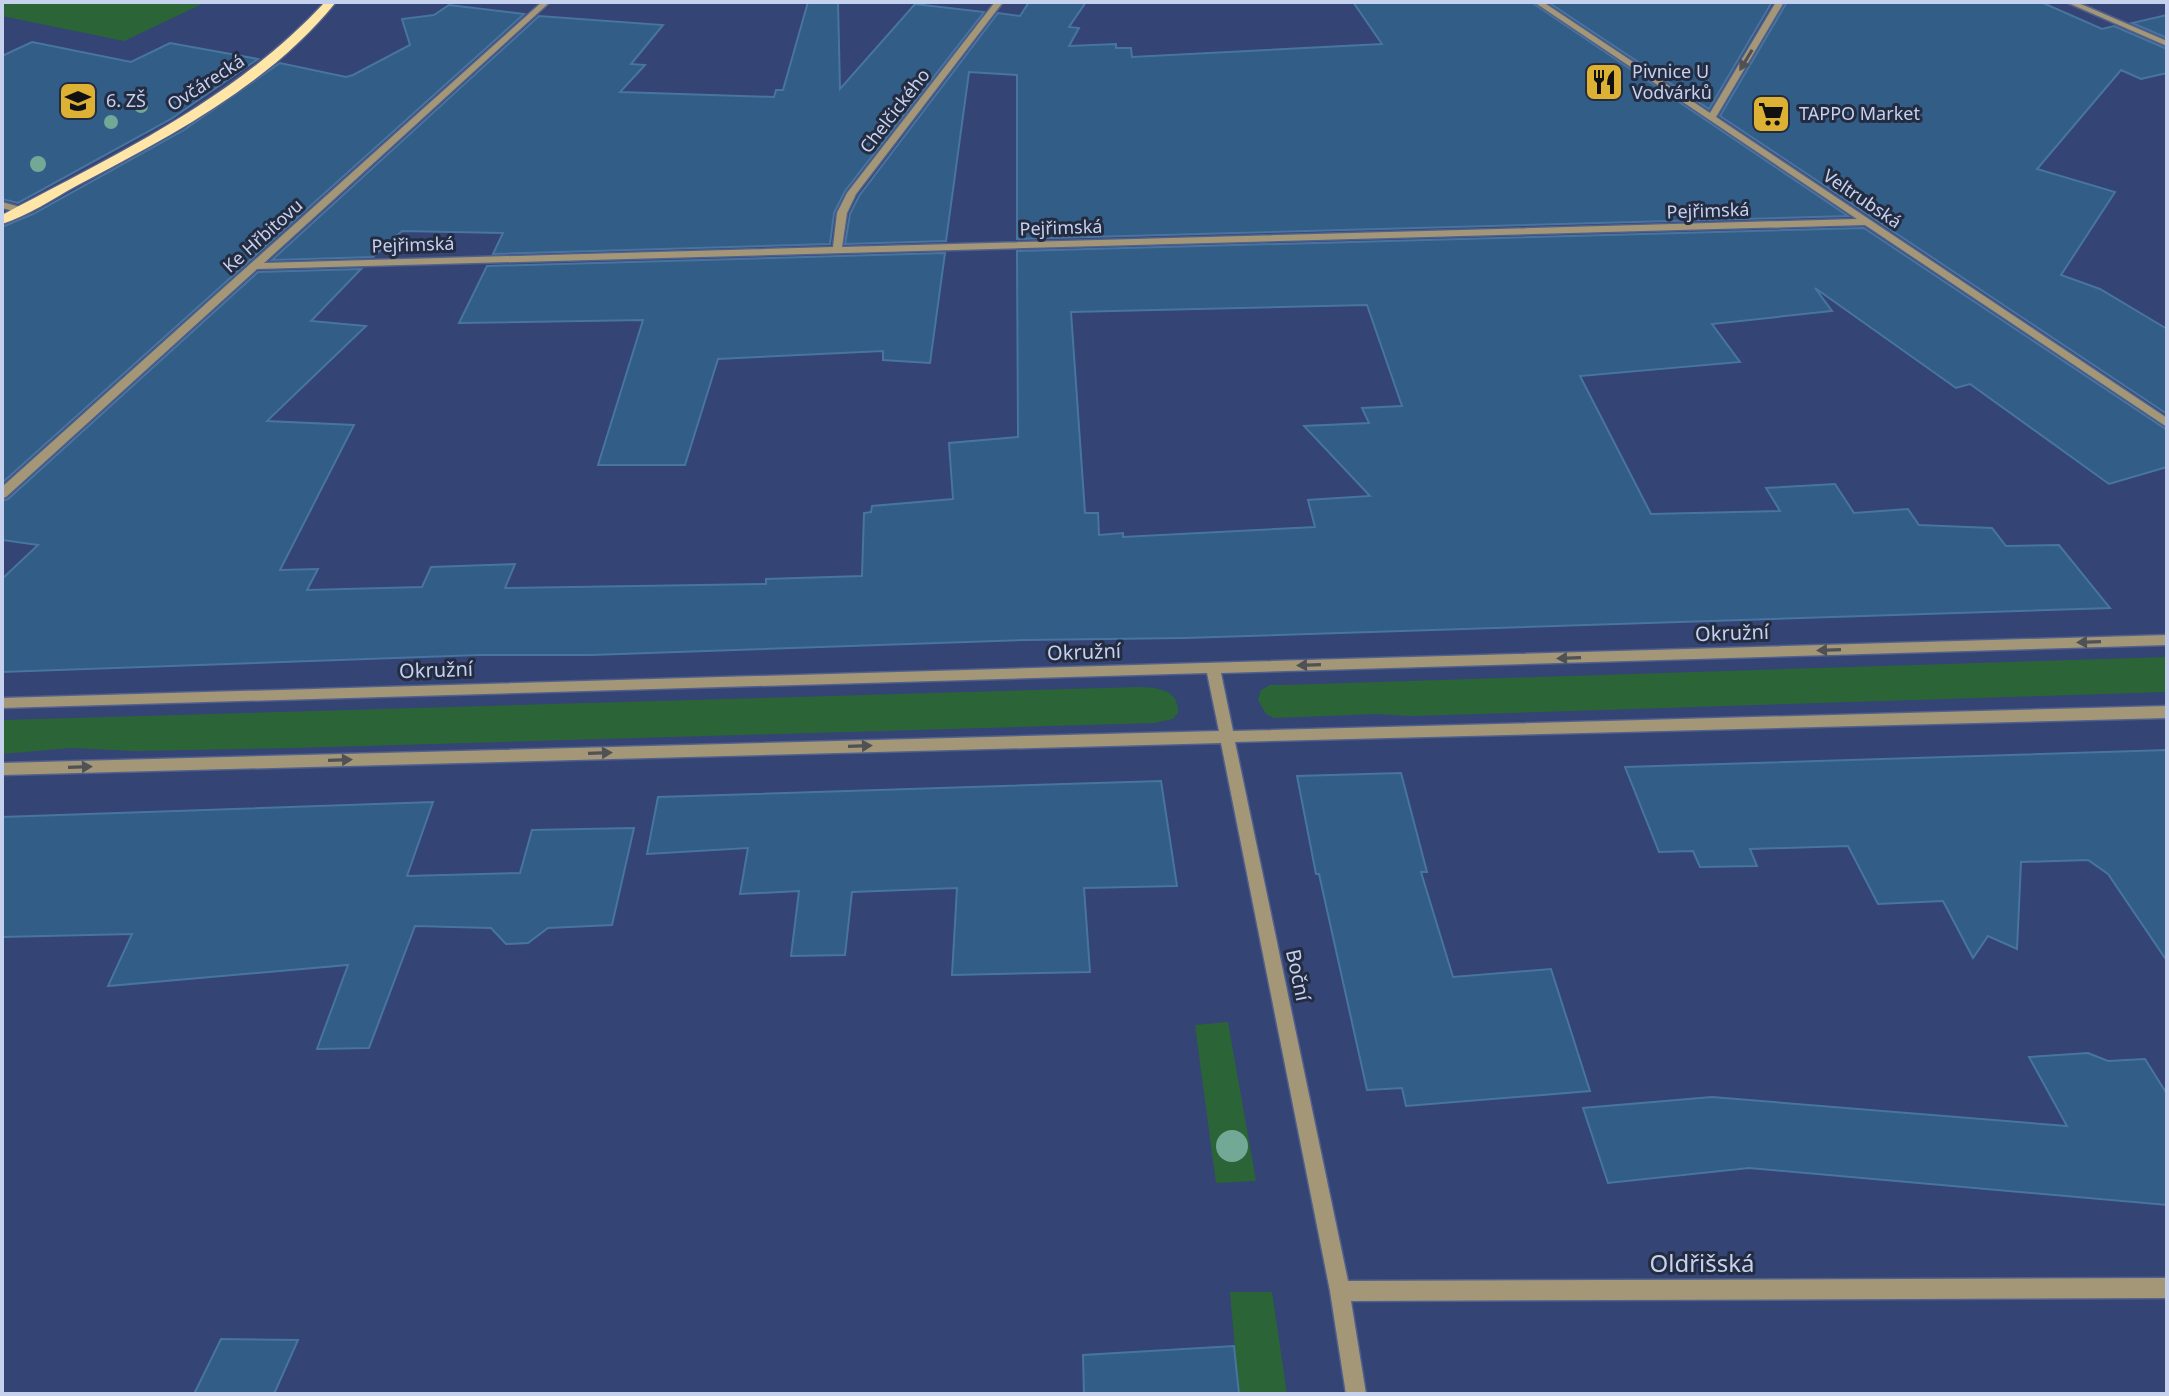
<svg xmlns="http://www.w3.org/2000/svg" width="2169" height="1396" viewBox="0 0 2169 1396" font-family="'Noto Sans',sans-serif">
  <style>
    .green { fill: #2b6537 }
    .building { fill: #315d87; stroke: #48759f; stroke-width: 2; fill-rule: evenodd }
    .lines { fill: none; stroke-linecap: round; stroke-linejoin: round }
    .minor-casing { stroke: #51608c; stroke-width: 3 }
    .major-casing { stroke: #51608c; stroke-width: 3 }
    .minor { fill: #a39778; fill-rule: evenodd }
    .major { fill: #ffe5a6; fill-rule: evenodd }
    .tree { fill: #72a996 }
    .oneway { fill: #505155 }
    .labels { text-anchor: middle; stroke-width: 6; stroke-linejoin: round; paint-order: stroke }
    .far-poi-label { font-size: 18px; fill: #c6d1ee; stroke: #242c42; text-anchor: start }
    .far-street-label { font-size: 18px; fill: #c6d1ee; stroke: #242c42 }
    .street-label { font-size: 20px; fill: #c6d1ee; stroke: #242c42 }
    .near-street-label { font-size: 24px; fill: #c6d1ee; stroke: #242c42 }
  </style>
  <rect width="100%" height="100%" fill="#344474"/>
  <!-- green -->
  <g class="green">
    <path d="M 5,2 L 206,2 L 124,41 L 2,16 L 2,3 Z"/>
    <path d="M 2167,657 L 2167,692 L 1412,716 L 1377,714 L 1274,718 L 1266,714 L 1258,700 L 1261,690 L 1270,685 L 1285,685 Z"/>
    <path d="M 1141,687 C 1161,688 1179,691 1178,713 L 1173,719 L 1154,723 L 293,748 L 135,751 L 71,748 L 2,754 L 2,720 Z"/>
    <path d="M 1228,1022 L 1256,1181 L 1216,1183 L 1195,1025 Z"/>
    <path d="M 1230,1292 L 1272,1292 L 1287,1394 L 1239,1394 Z"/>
  </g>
  <!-- building -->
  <g class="building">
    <path d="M 808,2 L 838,2 L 840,89 L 915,4 L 984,12 L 845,191 L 834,213 L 830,244 L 493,254 L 503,233 L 402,231 L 373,257 L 272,260 L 539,16 L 663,25 L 631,64 L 645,65 L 620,92 L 774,97 L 776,90 L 783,90 Z"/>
    <path d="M 1029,2 L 1086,2 L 1069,27 L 1079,28 L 1069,46 L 1116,44 L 1116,48 L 1131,48 L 1132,57 L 1382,44 L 1353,2 L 1531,2 L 1848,216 L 1017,239 L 1017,75 L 969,72 L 946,241 L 845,244 L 850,214 L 859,196 L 998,13 L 1020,16 Z"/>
    <path d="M 1548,2 L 1772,2 L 1709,109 Z"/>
    <path d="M 1787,2 L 2041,2 L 2102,29 L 2114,26 L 2167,49 L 2167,73 L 2141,79 L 2121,70 L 2037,169 L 2115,192 L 2061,275 L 2100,289 L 2167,329 L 2167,414 L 1720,116 Z"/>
    <path d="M 449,5 L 524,14 L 2,483 L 2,227 L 33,214 L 184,130 L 280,63 L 346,77 L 353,75 L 410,45 L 402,19 L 434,15 Z"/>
    <path d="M 2167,15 L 2167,38 L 2132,23 Z"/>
    <path d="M 32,42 L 131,62 L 170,43 L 258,59 L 171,119 L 18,203 L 2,199 L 2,56 Z"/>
    <path d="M 1864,228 L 2167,430 L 2167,467 L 2109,484 L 1970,384 L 1956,388 L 1815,288 L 1832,311 L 1712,324 L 1740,362 L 1580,376 L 1651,514 L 1780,511 L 1766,488 L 1835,484 L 1854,513 L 1908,509 L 1919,525 L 1992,528 L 2006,546 L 2059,545 L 2110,608 L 1185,638 L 1024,640 L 591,655 L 479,655 L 2,672 L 2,579 L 38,545 L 2,540 L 2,501 L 8,499 L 258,272 L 361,269 L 311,321 L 366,326 L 267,421 L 354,425 L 280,570 L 318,569 L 307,590 L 422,587 L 431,567 L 515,564 L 505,588 L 766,584 L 766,579 L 862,576 L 864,513 L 871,512 L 872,506 L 953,499 L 949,443 L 1018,437 L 1017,251 ZM 1367,305 L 1402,406 L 1362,408 L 1369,423 L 1304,426 L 1370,496 L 1308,500 L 1315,527 L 1123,537 L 1123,533 L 1099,535 L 1098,513 L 1085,513 L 1071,312 Z"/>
    <path d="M 945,253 L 930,363 L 883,360 L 883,351 L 718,359 L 685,465 L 598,465 L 643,320 L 459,323 L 487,266 Z"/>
    <path d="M 2167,750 L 2167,961 L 2108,874 L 2088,860 L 2021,862 L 2017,949 L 1988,936 L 1973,958 L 1943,901 L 1878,904 L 1848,846 L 1750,849 L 1757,866 L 1700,867 L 1693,851 L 1659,852 L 1625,767 Z"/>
    <path d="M 1401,773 L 1427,872 L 1421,872 L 1453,977 L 1551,969 L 1590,1091 L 1406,1106 L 1402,1088 L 1367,1090 L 1319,874 L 1316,874 L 1297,776 Z"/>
    <path d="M 1161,781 L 1177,886 L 1084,888 L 1090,972 L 952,975 L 957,888 L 852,892 L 845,955 L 791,956 L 799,891 L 740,894 L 748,848 L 647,854 L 658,797 Z"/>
    <path d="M 433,802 L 407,876 L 520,873 L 532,830 L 634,828 L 612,925 L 548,928 L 528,943 L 506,944 L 491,928 L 415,926 L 369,1048 L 317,1049 L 348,965 L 108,986 L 132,934 L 2,937 L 2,817 Z"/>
    <path d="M 2088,1053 L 2108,1061 L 2145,1059 L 2167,1094 L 2167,1205 L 1749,1168 L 1608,1183 L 1583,1108 L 1712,1097 L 2067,1126 L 2029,1057 Z"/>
    <path d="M 221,1339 L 298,1340 L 274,1394 L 194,1394 Z"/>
    <path d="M 1234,1346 L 1239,1394 L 1084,1394 L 1083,1355 Z"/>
  </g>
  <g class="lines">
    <defs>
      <g id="minor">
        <path d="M 542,2 L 550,2 L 264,263 L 833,247 L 837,213 L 847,193 L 995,2 L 1003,2 L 856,194 L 847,213 L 842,247 L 1857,219 L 1534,2 L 1543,2 L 1710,113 L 1776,2 L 1784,2 L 1716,117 L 2167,418 L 2167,427 L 1865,225 L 257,269 L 6,497 L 2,498 L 2,487 Z"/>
        <path d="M 2066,2 L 2076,2 L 2167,41 L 2167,46 Z"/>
        <path d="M 2,202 L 24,208 L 26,210 L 21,213 L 2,208 Z"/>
        <path d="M 2167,635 L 2167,645 L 1221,673 L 1233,731 L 2167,706 L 2167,718 L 1235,742 L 1348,1281 L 2167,1278 L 2167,1298 L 1351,1301 L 1366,1394 L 1346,1394 L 1330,1291 L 1221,743 L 2,775 L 2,763 L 1219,731 L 1207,673 L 2,708 L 2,698 Z"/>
      </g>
      <path id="major" d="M 325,2 L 336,2 C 269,85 171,136 78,185 C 54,198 28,216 2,224 L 2,215 C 117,154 235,99 325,2 Z"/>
    </defs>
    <!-- minor casing -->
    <use href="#minor" class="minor-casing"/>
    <!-- major casing -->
    <use href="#major" class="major-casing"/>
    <!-- minor -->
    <use href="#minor" class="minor"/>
    <!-- major -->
    <use href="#major" class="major"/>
  </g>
  <!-- trees -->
  <g class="tree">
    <circle cx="141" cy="106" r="7"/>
    <circle cx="111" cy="122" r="7"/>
    <circle cx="38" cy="164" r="8"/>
    <circle cx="1232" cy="1146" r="16"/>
  </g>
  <!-- one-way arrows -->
  <defs><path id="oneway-solid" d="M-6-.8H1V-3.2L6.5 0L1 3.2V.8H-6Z" transform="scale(2)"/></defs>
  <g class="oneway">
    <use href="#oneway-solid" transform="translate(1746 60) rotate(121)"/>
    <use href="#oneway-solid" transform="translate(2089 642) rotate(178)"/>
    <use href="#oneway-solid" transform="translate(1829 650) rotate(178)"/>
    <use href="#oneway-solid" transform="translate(1569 658) rotate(178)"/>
    <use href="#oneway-solid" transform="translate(1309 665) rotate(178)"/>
    <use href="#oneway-solid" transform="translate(860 746) rotate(-2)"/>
    <use href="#oneway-solid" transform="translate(600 753) rotate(-2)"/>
    <use href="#oneway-solid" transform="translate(340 760) rotate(-2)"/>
    <use href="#oneway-solid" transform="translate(80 767) rotate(-2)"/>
  </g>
  <!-- icons -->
  <defs>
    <symbol id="restaurant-square" viewBox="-11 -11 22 22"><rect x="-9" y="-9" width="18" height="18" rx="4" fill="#ddb133" stroke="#242c42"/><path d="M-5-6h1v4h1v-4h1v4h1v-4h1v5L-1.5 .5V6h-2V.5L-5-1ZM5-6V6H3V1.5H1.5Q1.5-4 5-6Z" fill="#111"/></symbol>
    <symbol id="school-square" viewBox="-11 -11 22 22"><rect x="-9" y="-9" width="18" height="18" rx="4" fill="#ddb133" stroke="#242c42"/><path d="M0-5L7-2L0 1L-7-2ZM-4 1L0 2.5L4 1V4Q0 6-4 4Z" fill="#111"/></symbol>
    <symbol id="supermarket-square" viewBox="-11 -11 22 22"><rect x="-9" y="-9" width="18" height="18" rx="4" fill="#ddb133" stroke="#242c42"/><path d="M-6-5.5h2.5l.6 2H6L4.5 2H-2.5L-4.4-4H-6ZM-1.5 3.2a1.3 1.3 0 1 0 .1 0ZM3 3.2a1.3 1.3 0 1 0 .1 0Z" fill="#111"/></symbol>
  </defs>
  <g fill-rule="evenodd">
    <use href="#restaurant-square" x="1582" y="60" width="44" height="44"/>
    <use href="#school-square" x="56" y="79" width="44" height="44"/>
    <use href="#supermarket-square" x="1749" y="92" width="44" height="44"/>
  </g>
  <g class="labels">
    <!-- far-poi labels -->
    <g class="far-poi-label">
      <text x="1632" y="78">Pivnice U<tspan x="1632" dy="21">Vodvárků</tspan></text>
      <text x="106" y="107">6. ZŠ</text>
      <text x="1799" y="120">TAPPO Market</text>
    </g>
    <!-- far-street labels -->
    <g class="far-street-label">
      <text transform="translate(206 83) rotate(-33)" y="6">Ovčárecká</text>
      <text transform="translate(895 111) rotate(-52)" y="6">Chelčického</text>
      <text transform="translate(1862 199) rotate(34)" y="6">Veltrubská</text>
      <text transform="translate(1708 211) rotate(-2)" y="6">Pejřimská</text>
      <text transform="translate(1061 228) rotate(-2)" y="6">Pejřimská</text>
      <text transform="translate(263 236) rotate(-42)" y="6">Ke Hřbitovu</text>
      <text transform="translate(413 245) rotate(-2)" y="6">Pejřimská</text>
    </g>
    <!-- street labels -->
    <g class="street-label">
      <text transform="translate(1732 633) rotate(-2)" y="7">Okružní</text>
      <text transform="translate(1084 652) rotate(-2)" y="7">Okružní</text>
      <text transform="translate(436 670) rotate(-2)" y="7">Okružní</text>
      <text transform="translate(1298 975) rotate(78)" y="7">Boční</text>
    </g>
    <!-- near-street labels -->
    <g class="near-street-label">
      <text x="1702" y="1272">Oldřišská</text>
    </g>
  </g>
  <!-- border -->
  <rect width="2169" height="1396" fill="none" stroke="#c6d1ee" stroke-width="8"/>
</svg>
